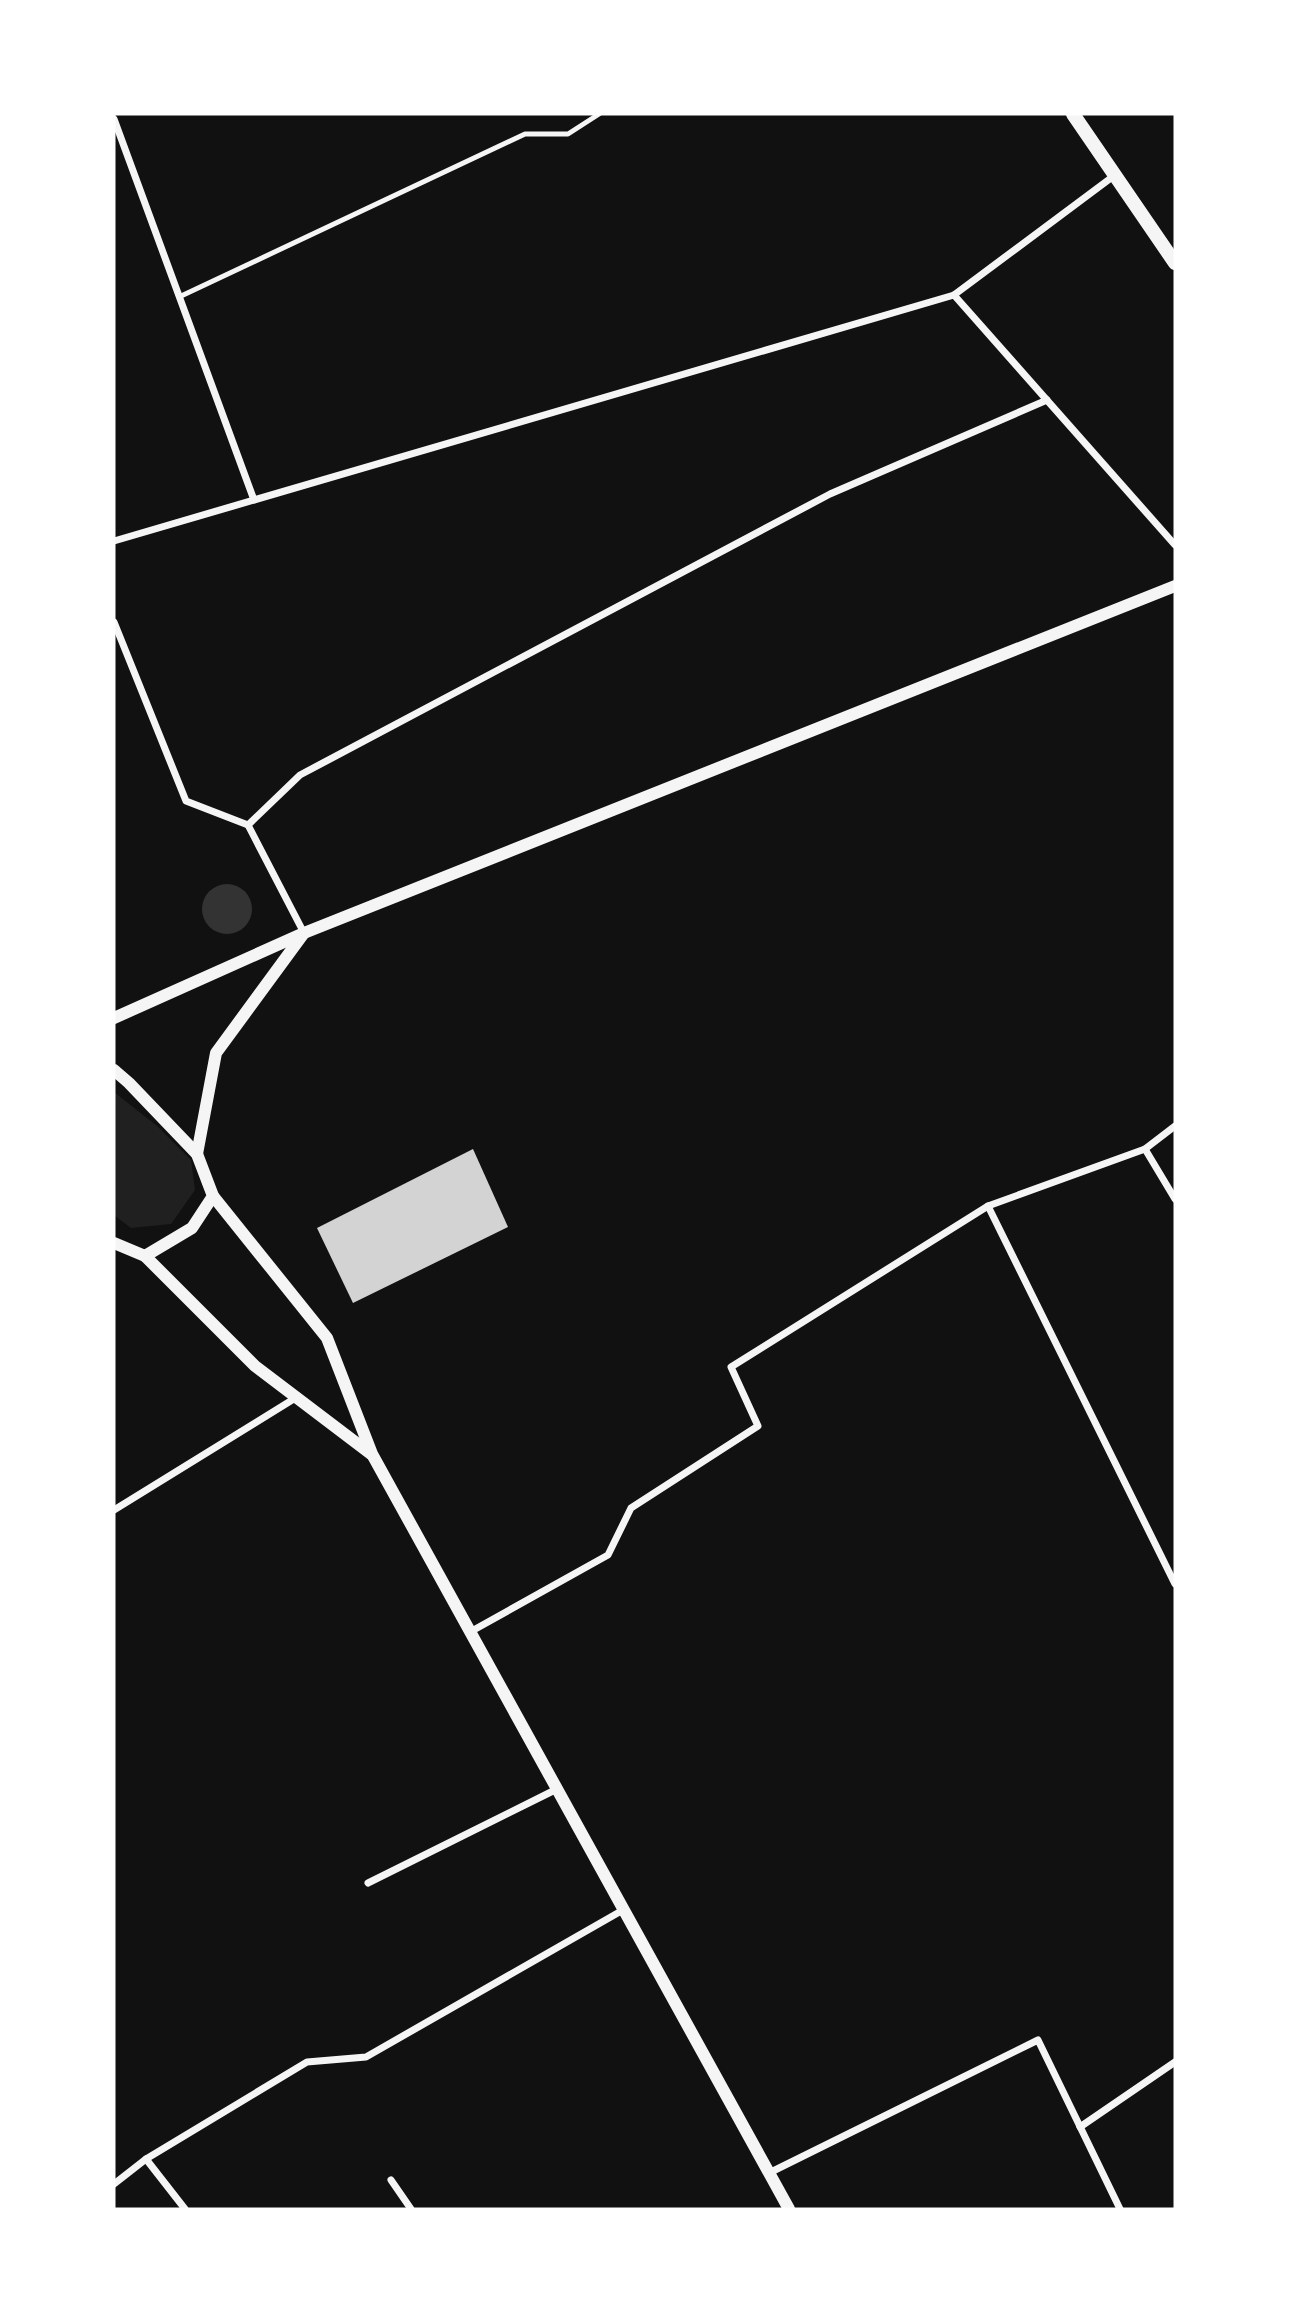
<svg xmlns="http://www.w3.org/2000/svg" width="1289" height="2323" viewBox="0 0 1289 2323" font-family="Overpass,sans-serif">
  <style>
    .green { fill: #202020 }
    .water { fill: #333 }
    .building { fill: #d3d3d3 }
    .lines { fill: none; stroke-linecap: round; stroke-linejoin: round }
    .service { stroke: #f5f5f5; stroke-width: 5 }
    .minor { stroke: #f5f5f5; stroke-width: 7 }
    .tertiary { stroke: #f5f5f5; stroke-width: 12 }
    .secondary { stroke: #f5f5f5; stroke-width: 14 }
  </style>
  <rect width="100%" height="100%" fill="#111"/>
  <!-- green -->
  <path class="green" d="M 114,1092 L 157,1126 L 191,1160 L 195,1190 L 171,1224 L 131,1228 L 114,1215 Z"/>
  <!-- water -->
  <circle class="water" cx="227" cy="909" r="25"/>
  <!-- building -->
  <path class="building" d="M 473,1149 L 508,1227 L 353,1303 L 317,1228 Z"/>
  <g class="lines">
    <!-- service -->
    <path class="service" d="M 179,297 L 525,134 L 568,134 L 599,114"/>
    <!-- minor -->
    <g class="minor">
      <path d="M 114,119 L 254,500"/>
      <path d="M 954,295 L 1175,545"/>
      <path d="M 114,541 L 954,295 L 1115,175"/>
      <path d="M 114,622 L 186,801 L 248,825 L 304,933"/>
      <path d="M 248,825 L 300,775 L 830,494 L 1047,400"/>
      <path d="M 1145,1149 L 1175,1199"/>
      <path d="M 988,1206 L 1175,1584"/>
      <path d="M 114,1510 L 297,1397"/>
      <path d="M 470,1632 L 608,1555 L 631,1508 L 758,1426 L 731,1367 L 988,1206 L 1145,1149 L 1175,1126"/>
      <path d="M 368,1883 L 557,1789"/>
      <path d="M 1080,2127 L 1175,2062"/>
      <path d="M 146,2159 L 185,2209"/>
      <path d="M 769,2173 L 1038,2040 L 1120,2209"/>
      <path d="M 391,2180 L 411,2209"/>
      <path d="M 114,2184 L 146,2159 L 307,2062 L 366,2057 L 623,1910"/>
    </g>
    <!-- tertiary -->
    <g class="tertiary">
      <path d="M 114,1018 L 304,933 L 1175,586"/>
      <path d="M 114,1070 L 129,1083 L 197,1154 L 213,1196 L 192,1228 L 145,1256 L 114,1243"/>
      <path d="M 197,1154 L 216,1053 L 304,933"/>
      <path d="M 213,1196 L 327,1338 L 372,1454 L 789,2209"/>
      <path d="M 145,1256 L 255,1366 L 371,1454"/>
    </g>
    <!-- secondary -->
    <path class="secondary" d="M 1073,114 L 1175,263"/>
  </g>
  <!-- border -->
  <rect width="1289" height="2323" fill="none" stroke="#ffffff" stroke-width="231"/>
</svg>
